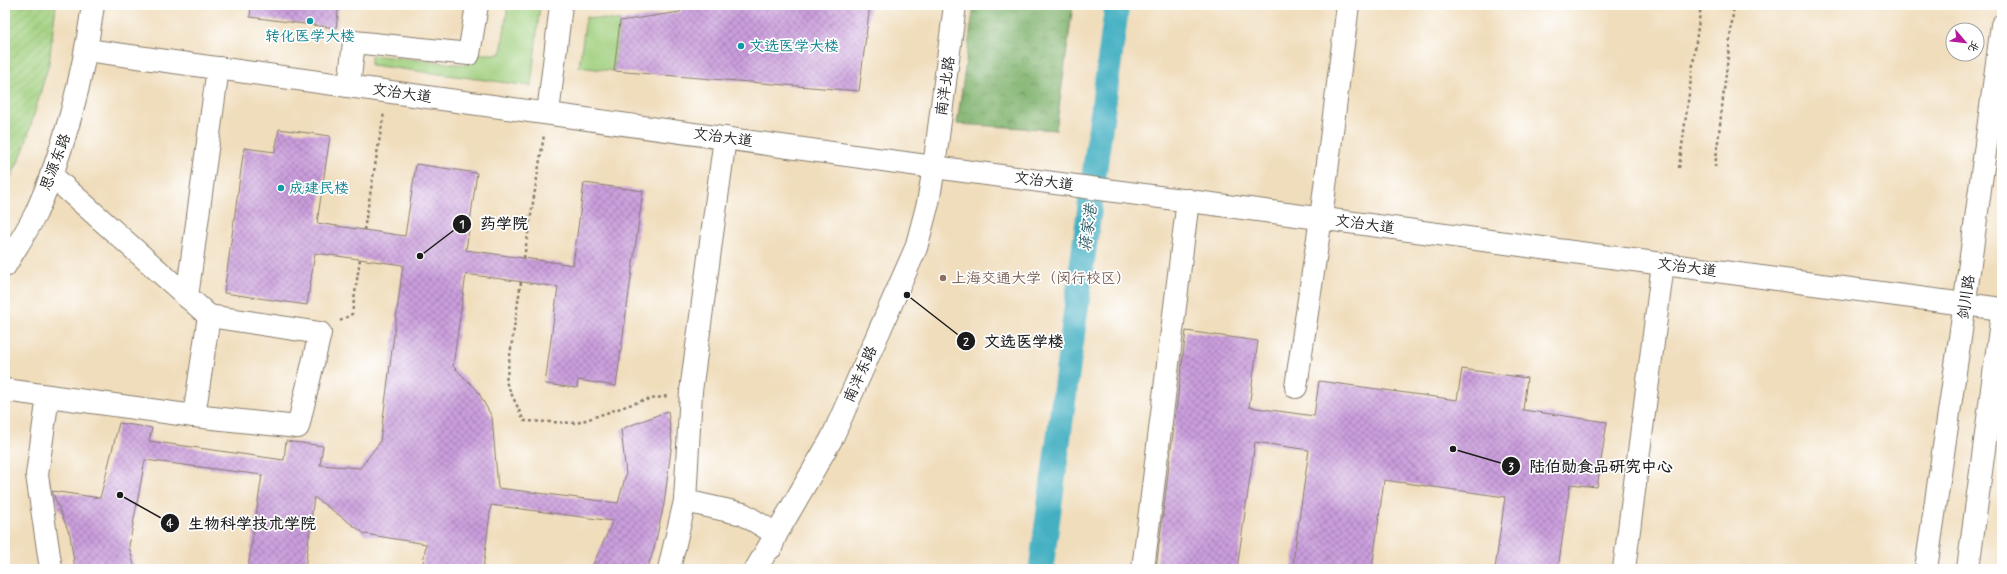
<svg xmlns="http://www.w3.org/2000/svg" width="2007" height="574" viewBox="0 0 2007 574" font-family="Mynerve,'LXGW WenKai TC',sans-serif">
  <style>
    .grass { fill: #a0cf7e; stroke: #5e764d }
    .forest { fill: url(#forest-crowns); stroke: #4e6744 }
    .garden { fill: url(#garden-furrows); stroke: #5e764d }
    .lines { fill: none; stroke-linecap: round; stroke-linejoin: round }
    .canal { stroke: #44b0c2; stroke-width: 25 }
    .building { fill: url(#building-cross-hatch) }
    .minor-casing { stroke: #867c6c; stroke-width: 24 }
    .major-casing { stroke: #867c6c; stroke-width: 24 }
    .path { stroke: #867c6c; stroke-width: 2.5; stroke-dasharray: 3 3; stroke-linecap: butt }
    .minor { stroke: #fff; stroke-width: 22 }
    .major { stroke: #fff; stroke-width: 22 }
    .culture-dot { fill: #0f9aa8; stroke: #fff; stroke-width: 1.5 }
    .education-dot { fill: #8d6e63; stroke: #fff; stroke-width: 1.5 }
    .labels { text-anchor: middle; stroke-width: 3.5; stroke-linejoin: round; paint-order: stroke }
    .culture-label { font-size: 15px; fill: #0d838f; stroke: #fff; text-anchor: start }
    .street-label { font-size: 15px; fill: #1c1c1c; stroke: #fff }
    .education-label { font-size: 15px; fill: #785e54; stroke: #fff; text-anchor: start }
    .water-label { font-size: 16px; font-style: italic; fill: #2e5f67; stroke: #fff }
    .leader { fill: none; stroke: #1c1c1c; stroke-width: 1.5 }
    .callout-dot { fill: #1c1c1c; stroke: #fff; stroke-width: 1.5 }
    .mark-label { font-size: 12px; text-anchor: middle; font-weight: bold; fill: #fff }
    .callout-label { font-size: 16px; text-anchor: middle; font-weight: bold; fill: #1c1c1c; stroke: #fff; stroke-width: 3.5; stroke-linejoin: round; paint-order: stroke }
  </style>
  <defs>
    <pattern id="forest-crowns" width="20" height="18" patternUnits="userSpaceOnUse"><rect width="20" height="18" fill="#80b26d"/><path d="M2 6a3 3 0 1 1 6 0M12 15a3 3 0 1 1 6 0" fill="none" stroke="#689059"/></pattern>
    <pattern id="garden-furrows" width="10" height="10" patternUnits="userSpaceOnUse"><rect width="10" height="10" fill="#a0cf7e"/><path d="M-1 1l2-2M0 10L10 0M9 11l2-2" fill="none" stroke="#89b16c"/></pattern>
    <pattern id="building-cross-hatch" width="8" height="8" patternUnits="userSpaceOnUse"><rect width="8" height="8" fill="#ca9edc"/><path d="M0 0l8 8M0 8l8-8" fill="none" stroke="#a380b2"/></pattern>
  </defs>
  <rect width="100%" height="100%" fill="#fff"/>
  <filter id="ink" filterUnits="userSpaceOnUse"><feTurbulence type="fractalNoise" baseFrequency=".025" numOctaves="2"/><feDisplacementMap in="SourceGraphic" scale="8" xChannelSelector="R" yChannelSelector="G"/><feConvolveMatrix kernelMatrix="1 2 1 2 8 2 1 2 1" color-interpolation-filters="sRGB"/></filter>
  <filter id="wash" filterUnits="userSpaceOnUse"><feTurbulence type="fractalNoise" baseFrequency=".012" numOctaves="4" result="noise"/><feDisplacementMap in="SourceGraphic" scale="16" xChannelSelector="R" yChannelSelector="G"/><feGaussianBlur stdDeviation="0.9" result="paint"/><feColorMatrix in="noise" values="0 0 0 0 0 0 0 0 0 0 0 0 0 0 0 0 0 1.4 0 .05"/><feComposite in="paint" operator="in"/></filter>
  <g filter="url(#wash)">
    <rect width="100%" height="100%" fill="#f0ddbc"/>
    <!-- grass -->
    <g class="grass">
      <path d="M 508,5 L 540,5 L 531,86 L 371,65 L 371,55 L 466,65 L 481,54 L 501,54 Z"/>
      <path d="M 586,17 L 620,21 L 614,71 L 579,67 Z"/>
    </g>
    <!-- forest -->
    <path class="forest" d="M 974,5 L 1073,5 L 1056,130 L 957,124 Z"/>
    <!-- garden -->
    <path class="garden" d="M 5,5 L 56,5 L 49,63 L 24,149 L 5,191 Z"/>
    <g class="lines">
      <!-- canal -->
      <path class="canal" d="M 1041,569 L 1117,5"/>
    </g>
    <g id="blocks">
      <!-- building -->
      <g class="building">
        <path d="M 251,5 L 339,5 L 336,28 L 250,17 Z"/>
        <path d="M 687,5 L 870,5 L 859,91 L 614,71 L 620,21 L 680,12 Z"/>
        <path d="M 279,129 L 330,136 L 317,223 L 405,236 L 416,164 L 477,173 L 466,250 L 573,265 L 584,183 L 643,191 L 616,386 L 578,380 L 577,388 L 545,384 L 558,287 L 466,274 L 453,366 L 477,390 L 492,417 L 498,488 L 618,503 L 626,474 L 621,429 L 668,411 L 672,442 L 664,504 L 654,549 L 647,569 L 591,569 L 613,521 L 491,505 L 483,569 L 422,569 L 426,544 L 365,534 L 314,497 L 305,569 L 248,569 L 262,475 L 145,460 L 129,546 L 135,569 L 75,569 L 70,535 L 52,491 L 100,498 L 119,423 L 152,428 L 149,441 L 284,460 L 286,441 L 323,446 L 320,465 L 360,468 L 380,442 L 403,265 L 315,253 L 307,305 L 224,293 L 244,148 L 275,152 Z"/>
        <path d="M 1186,331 L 1258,341 L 1249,407 L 1314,416 L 1319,381 L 1457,400 L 1462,369 L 1527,378 L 1523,410 L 1607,422 L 1597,487 L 1570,484 L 1558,569 L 1495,569 L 1505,497 L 1384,480 L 1372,569 L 1292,569 L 1309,450 L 1255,442 L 1237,569 L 1156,569 Z"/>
      </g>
    </g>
  </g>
  <g filter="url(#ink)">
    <use href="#blocks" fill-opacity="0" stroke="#867c6c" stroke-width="1"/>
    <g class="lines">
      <defs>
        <g id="minor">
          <path d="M 87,50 L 919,165 L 2002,309"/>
          <path d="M 349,86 L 354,42 L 469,54 L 477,5"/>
          <path d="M 548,113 L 561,5"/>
          <path d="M 5,266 C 15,249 27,231 36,213 C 66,146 83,78 93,5"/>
          <path d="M 187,297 L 218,68"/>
          <path d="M 1296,387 L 1321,218 L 1348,5"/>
          <path d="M 5,390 L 194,416 L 209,316 L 51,175"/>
          <path d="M 48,396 L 37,475 L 51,569"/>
          <path d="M 194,416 L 298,427 L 320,333 L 209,316"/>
          <path d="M 685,501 L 743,514 L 776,534 L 771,548"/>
          <path d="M 669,569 L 685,501 L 691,391 L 725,138"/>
          <path d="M 756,569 L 832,438 L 916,248 L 928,203 L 934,167 L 955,5"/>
          <path d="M 1143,569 L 1188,200"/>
          <path d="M 1624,569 L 1663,264"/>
        </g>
        <g id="major">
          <path d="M 1926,569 L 1960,338 L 2002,25"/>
          <path d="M 1968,569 L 2002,314"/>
        </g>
      </defs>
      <!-- minor casing -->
      <use href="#minor" class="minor-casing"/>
      <!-- major casing -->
      <use href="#major" class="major-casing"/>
      <!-- path -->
      <g class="path">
        <path d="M 1715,167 L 1734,5"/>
        <path d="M 1679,168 L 1701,5"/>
        <path d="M 364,230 L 384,113"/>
        <path d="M 524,258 L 544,135"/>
        <path d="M 521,282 L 506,382 L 524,421 L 577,423 L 641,401 L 667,396"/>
        <path d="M 340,321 L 352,314 L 360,259"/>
      </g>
      <!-- minor -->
      <use href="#minor" class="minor"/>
      <!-- major -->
      <use href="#major" class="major"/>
    </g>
  </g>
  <!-- markers -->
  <g class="culture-dot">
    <circle cx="310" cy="21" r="4"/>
    <circle cx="741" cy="46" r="4"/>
    <circle cx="281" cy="188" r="4"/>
  </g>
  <circle class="education-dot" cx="943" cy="278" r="4"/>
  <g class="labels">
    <!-- culture labels -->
    <g class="culture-label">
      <text x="310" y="41" text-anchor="middle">转化医学大楼</text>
      <text x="749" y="51">文选医学大楼</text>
      <text x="289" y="193">成建民楼</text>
    </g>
    <!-- street labels -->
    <g class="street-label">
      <text transform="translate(945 86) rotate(-82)" y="5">南洋北路</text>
      <text transform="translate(402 93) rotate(8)" y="5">文治大道</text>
      <text transform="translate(723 137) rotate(8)" y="5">文治大道</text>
      <text transform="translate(55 162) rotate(-69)" y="5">思源东路</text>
      <text transform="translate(1044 181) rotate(8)" y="5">文治大道</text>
      <text transform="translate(1365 224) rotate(8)" y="5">文治大道</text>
      <text transform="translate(1687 267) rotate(8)" y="5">文治大道</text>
      <text transform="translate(1966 297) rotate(-82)" y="5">剑川路</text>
      <text transform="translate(860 374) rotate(-66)" y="5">南洋东路</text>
    </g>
    <!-- education labels -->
    <g class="education-label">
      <text x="951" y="283">上海交通大学（闵行校区）</text>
    </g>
    <!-- water labels -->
    <g class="water-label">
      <text transform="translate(1087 228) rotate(-82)" y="6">蒋家港</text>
    </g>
  </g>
  <!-- callouts -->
  <path class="leader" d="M420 256L462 224M907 295L966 341M1453 449L1511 466M120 495L170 523"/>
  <g class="callout-dot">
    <circle cx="420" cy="256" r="4"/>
    <circle cx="907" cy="295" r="4"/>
    <circle cx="1453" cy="449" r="4"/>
    <circle cx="120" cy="495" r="4"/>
    <circle cx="462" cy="224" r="10"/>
    <circle cx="966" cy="341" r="10"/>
    <circle cx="1511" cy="466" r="10"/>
    <circle cx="170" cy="523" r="10"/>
  </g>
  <g class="mark-label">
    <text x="462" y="228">1</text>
    <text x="966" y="346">2</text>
    <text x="1511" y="471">3</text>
    <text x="170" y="527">4</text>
  </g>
  <g class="callout-label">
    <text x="504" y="229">药学院</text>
    <text x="1024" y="347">文选医学楼</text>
    <text x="1601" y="472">陆伯勋食品研究中心</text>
    <text x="252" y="529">生物科学技术学院</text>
  </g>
  <!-- margin -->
  <rect width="2007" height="574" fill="none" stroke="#fff" stroke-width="20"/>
  <!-- north arrow -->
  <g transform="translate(1965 42) rotate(118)"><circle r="19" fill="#ffffff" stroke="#a4a4a4"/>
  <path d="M0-3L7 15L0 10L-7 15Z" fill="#b5179e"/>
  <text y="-6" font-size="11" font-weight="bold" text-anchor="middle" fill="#1c1c1c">北</text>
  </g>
</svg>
